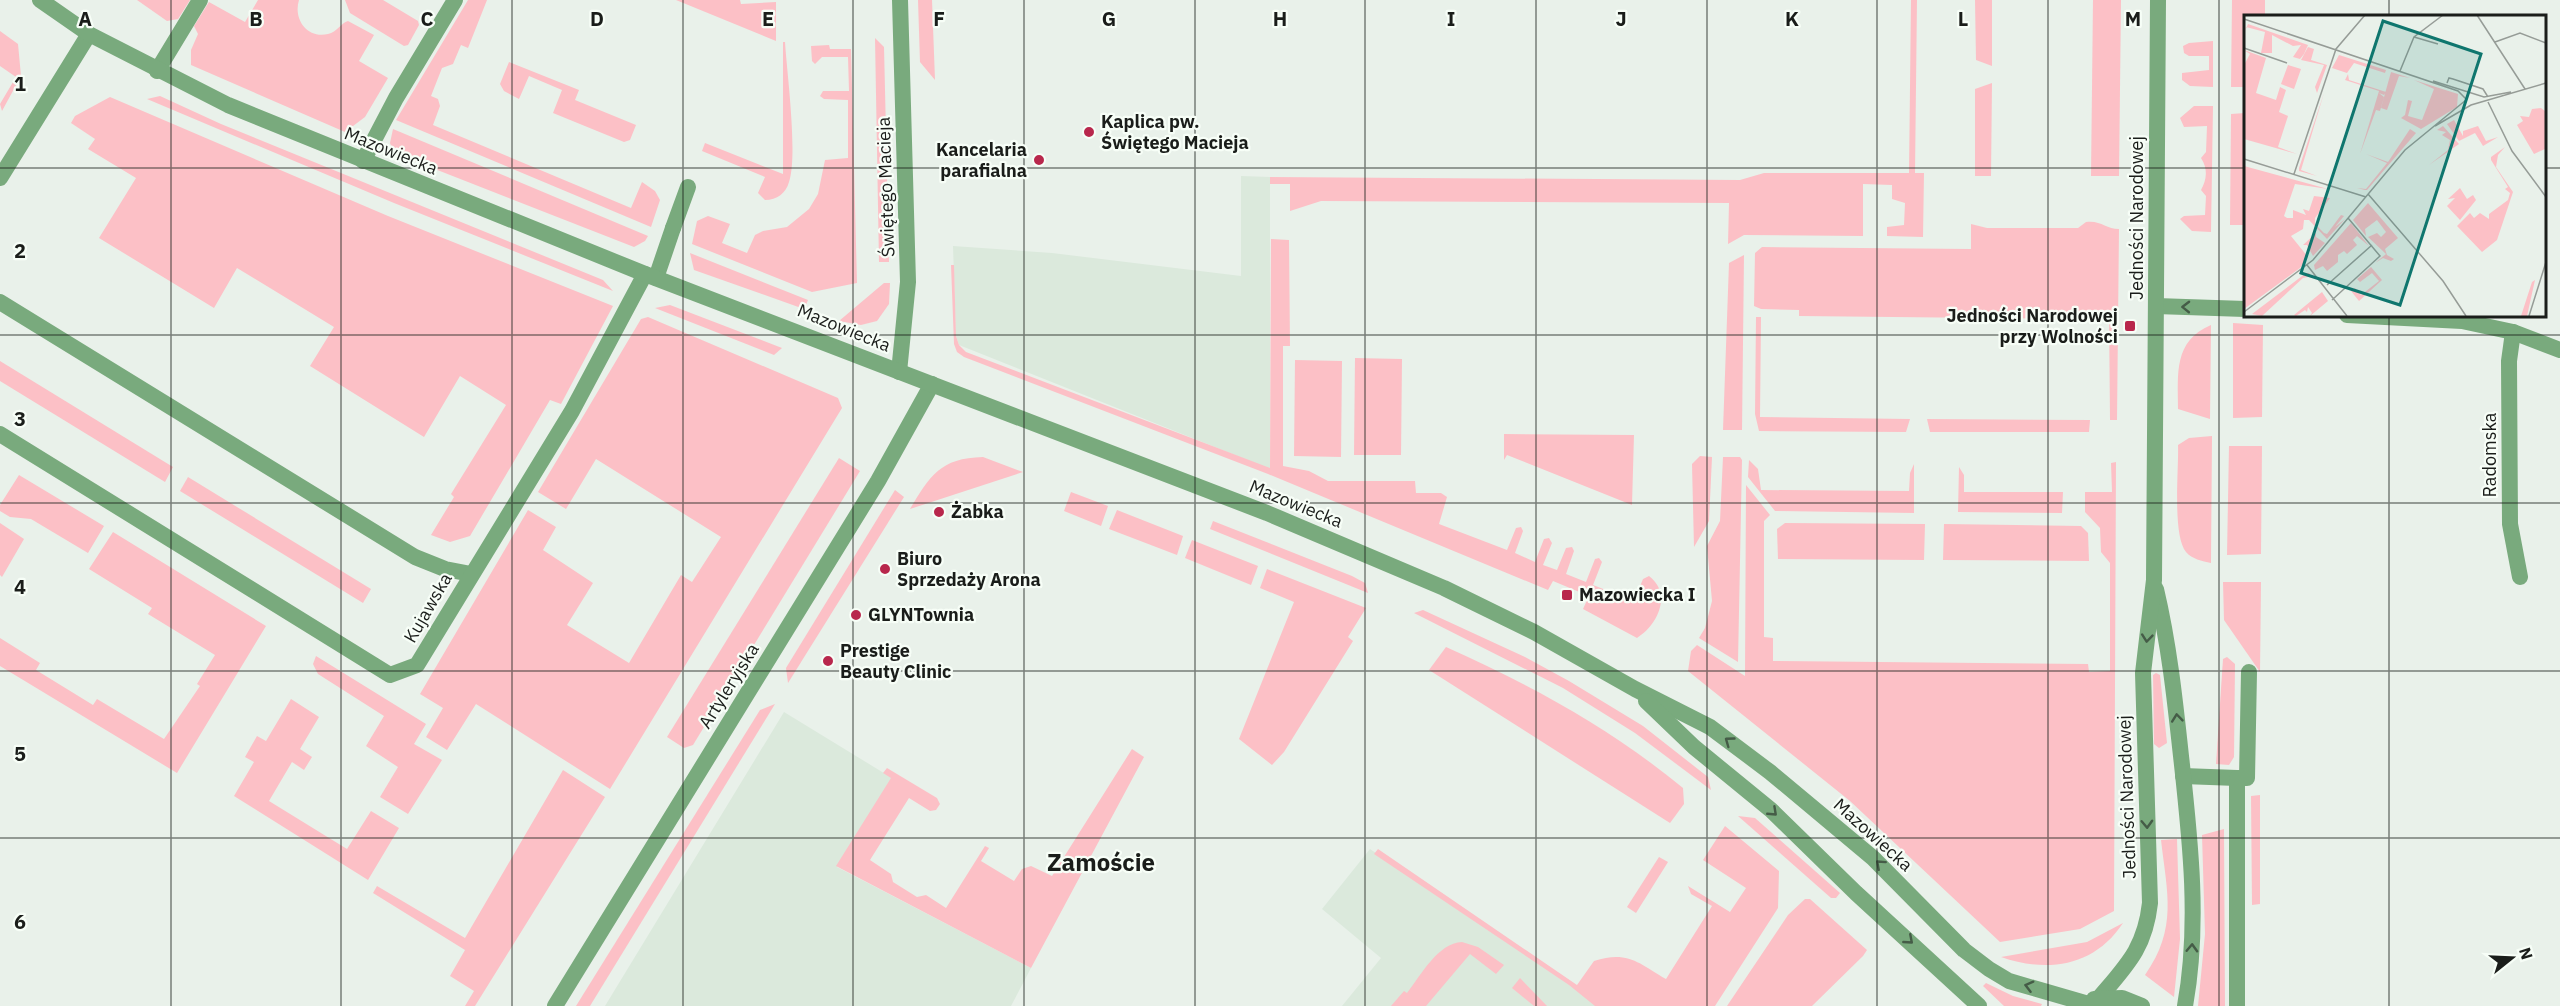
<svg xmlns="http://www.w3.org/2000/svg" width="2560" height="1006" viewBox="0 0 2560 1006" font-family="'IBM Plex Sans',sans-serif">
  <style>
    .built { fill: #dbe9dc }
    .green { fill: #fcc0c6 }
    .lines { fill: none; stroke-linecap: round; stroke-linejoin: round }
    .service { stroke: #79aa7d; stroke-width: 16 }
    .minor { stroke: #79aa7d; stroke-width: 16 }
    .tertiary { stroke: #79aa7d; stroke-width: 16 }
    .oneway { stroke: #455c47 }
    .grid { fill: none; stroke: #1a1d1a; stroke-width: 1.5; stroke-opacity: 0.55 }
    .poi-dot { fill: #b8274c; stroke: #f7fef7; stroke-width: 2 }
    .labels { text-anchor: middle; stroke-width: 4.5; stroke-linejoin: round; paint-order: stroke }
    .poi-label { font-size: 18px; font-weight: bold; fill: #1a1d1a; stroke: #f7fef7; text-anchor: start }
    .street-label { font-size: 18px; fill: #1a1d1a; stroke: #f7fef7 }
    .district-label { font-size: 24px; font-weight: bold; fill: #1a1d1a; stroke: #f7fef7 }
    .inset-road { fill: none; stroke: #969c97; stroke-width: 1.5 }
    .view { fill: #0f766e; fill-opacity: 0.15; stroke: #0f766e; stroke-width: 3 }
    .inset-edge { fill: none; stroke: #1a1d1a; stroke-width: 3 }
    .grid-label { font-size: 20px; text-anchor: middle; font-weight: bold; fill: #1a1d1a; stroke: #f7fef7; stroke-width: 4.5; stroke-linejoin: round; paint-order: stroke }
  </style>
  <rect width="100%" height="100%" fill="#e9f1ea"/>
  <!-- built -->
  <g class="built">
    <path d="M 1241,176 L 1270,177 L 1270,469 L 959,345 L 956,336 L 953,246 L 1052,253 L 1241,276 Z"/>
    <path d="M 784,712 L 892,778 L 837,867 L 1031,968 L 1011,1006 L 605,1006 Z"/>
    <path d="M 1370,849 L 1602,1006 L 1342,1006 L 1381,958 L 1322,909 Z"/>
  </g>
  <!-- green -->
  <g class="green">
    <path d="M 137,0 L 190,0 L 178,19 L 167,21 Z"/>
    <path d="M 258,0 L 299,0 C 293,19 307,39 328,34 C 337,32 341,23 348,21 L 374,35 L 359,61 L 388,78 L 365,117 L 345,132 L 191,65 L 191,50 L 198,34 L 194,26 L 209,2 L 245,22 Z"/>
    <path d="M 345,0 L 383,0 L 418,21 L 419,25 L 408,45 L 404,46 L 350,13 Z"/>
    <path d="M 468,0 L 487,0 L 468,48 L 461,45 L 453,64 L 442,68 L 431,96 L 438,99 L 440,106 L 433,125 L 631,208 L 642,182 L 655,191 L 660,200 L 651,227 L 396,120 Z"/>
    <path d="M 676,0 L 740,0 L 741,4 L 776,2 L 776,41 Z"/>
    <path d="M 918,0 L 932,0 L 935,80 L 920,62 Z"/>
    <path d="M 1911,0 L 1917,0 L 1915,173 L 1924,173 L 1923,237 L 1887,236 L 1887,227 L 1904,225 L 1905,203 L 1892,199 L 1892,185 L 1863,184 L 1863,236 L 1744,235 L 1728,244 L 1729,203 L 1321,201 L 1290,211 L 1290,184 L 1270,184 L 1270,177 L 1740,180 L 1764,173 L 1909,173 Z"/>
    <path d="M 1975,0 L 1992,0 L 1992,66 L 1976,60 Z"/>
    <path d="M 2093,0 L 2121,0 L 2119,176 L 2091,176 Z"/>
    <path d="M 2232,0 L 2265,0 L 2265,16 L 2245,16 L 2245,87 L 2231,87 Z"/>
    <path d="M 0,31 L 18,44 L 21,76 L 2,111 L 0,104 L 16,77 L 0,66 Z"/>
    <path d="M 875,38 L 884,47 L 889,262 L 879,262 Z"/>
    <path d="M 2213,41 L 2213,87 L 2190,86 L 2182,80 L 2182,73 L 2209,70 L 2209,56 L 2189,56 L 2184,53 L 2183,46 L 2189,43 Z"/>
    <path d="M 783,42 L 785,42 C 787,74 798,155 789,182 C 786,193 777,200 765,200 L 758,193 L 765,177 L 702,151 L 705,143 L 783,174 Z"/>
    <path d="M 829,45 L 830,49 L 851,49 L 857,283 L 812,292 L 692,244 L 697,221 L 708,216 L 730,224 L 722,243 L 747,253 L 755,235 L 763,231 L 787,227 L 809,209 L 818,194 L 825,160 L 848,158 L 848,100 L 824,99 L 820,96 L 823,91 L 849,91 L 848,57 L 822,57 L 815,64 L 812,61 L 811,46 Z"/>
    <path d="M 509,62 L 579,90 L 575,100 L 636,125 L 630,140 L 624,142 L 553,113 L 562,90 L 529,76 L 519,99 L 504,91 L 500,84 Z"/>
    <path d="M 1992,83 L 1991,176 L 1975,176 L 1975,89 Z"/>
    <path d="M 160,96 L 221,124 L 603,280 L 613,291 L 394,203 L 147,99 Z"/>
    <path d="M 110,97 L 388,216 L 613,306 L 561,404 L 550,400 L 470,536 L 450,542 L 431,535 L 454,497 L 451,494 L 506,405 L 460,376 L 424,437 L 310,366 L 334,327 L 237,268 L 214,308 L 99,238 L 136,178 L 88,149 L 95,139 L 71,123 L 75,116 Z"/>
    <path d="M 2194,106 L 2213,106 L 2211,232 L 2192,231 L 2180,219 L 2184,216 L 2205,215 L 2206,196 L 2201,190 C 2207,179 2208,169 2201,158 L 2206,152 L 2207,126 L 2184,127 L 2180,118 Z"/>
    <path d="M 2245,113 L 2245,225 L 2230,225 L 2231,114 Z"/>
    <path d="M 393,129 L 648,236 L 645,241 L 634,247 L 394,153 L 390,143 Z"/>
    <path d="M 2086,222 C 2101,220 2106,229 2119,229 L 2117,420 L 2110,420 L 2109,313 L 2092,313 L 2091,319 L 1799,316 L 1799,310 L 1761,309 L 1754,306 L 1755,253 L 1762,247 L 1971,249 L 1971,224 L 1987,228 L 2078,228 Z"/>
    <path d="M 1271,239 L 1289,240 L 1290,346 L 1283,346 L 1283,466 L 1309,471 L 1328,481 L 1415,481 L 1416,493 L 1441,493 L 1447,497 L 1439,524 L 1507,550 L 1516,528 L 1521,527 L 1523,531 L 1515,553 L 1535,562 L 1544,539 L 1549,538 L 1552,543 L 1543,565 L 1557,570 L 1566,548 L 1572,547 L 1574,551 L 1566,574 L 1586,582 L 1595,559 L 1599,558 L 1602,562 L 1593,585 L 1634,601 L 1643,579 L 1649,576 C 1673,594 1657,626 1637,638 L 1583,609 L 1589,596 L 1553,581 L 1548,590 L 1268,474 L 964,357 L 957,352 L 954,344 L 951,265 L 954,265 L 956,336 L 959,345 L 966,352 L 1270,468 Z"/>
    <path d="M 690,253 L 808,300 L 804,309 L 694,270 Z"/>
    <path d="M 1744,255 L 1742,430 L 1723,430 L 1729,263 Z"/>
    <path d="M 884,283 L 890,283 L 889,304 L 877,321 L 861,325 L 839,321 Z"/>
    <path d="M 670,305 L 782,348 L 774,355 L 655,308 Z"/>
    <path d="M 648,317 L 838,398 L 842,408 L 610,789 L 476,704 L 447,750 L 426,737 L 443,708 L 420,694 L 528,510 L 556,527 L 543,550 L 593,583 L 567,625 L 629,663 L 681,575 L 692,582 L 721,537 L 596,459 L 566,509 L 538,492 L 641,319 Z"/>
    <path d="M 1756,317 L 1761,317 L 1760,417 L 1910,419 L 1906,432 L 1759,431 L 1755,414 Z"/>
    <path d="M 2233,323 L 2263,325 L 2262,417 L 2233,418 Z"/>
    <path d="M 2211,325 L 2210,419 L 2178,409 C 2178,374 2173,341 2211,325 Z"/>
    <path d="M 1355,358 L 1402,359 L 1401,455 L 1354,455 Z"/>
    <path d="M 1295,360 L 1342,361 L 1341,457 L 1294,456 Z"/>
    <path d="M 0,361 L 173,467 L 165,482 L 0,381 Z"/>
    <path d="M 1927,419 L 2090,420 L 2089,432 L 1930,432 Z"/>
    <path d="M 1504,434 L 1634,435 L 1632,505 L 1507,455 L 1504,460 Z"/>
    <path d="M 2212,436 L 2211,563 C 2202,561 2192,559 2186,552 C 2172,535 2179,468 2178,445 L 2189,438 Z"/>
    <path d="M 2229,446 L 2262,446 L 2261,554 L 2227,555 Z"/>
    <path d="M 1700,456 L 1712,457 L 1709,521 L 1694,547 L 1692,464 Z"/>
    <path d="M 983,457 L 1023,472 L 910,509 C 930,476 940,458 983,457 Z"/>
    <path d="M 1723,457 L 1740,457 L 1742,460 L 1738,662 L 1699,638 L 1705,628 L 1712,601 L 1707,546 L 1720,521 Z"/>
    <path d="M 839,458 L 860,471 L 693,745 L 684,748 L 667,737 Z"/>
    <path d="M 1749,460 L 1758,469 L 1761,490 L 1909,491 L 1910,473 L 1914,464 L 1914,513 L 1775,511 L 1748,477 Z"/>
    <path d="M 2116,462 L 2114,911 L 2080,929 L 2000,942 L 1850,801 L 1688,671 L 1691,651 L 1697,645 L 1745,676 L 1746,485 L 1770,515 L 1764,521 L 1764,637 L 1773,638 L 1773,661 L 2088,664 L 2089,672 L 2110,671 L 2110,563 L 2101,552 L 2100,528 L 2085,512 L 2085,492 L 2112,492 L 2111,463 Z"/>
    <path d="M 1959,467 L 1964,475 L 1964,492 L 2063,492 L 2062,513 L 1958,512 Z"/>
    <path d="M 19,475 L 104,526 L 88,553 L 31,519 L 10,517 L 0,511 L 0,505 Z"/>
    <path d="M 188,477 L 371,589 L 363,603 L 180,491 Z"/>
    <path d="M 895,490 L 904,497 L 788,683 L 786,668 Z"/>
    <path d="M 1071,492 L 1108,506 L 1101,526 L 1064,511 Z"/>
    <path d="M 1117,510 L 1183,536 L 1177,555 L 1109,529 Z"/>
    <path d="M 1213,521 L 1352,576 L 1365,583 L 1368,593 L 1210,529 Z"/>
    <path d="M 0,523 L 24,539 L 2,577 L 0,575 Z"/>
    <path d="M 1785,523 L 1925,524 L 1924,560 L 1778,559 L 1777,529 Z"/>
    <path d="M 1944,524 L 2081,526 L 2088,533 L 2089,561 L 1943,560 Z"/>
    <path d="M 113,532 L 266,626 L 177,773 L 0,666 L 0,638 L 40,663 L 36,670 L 93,705 L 97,699 L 164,739 L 200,686 L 197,684 L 215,655 L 148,614 L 152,608 L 89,569 Z"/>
    <path d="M 1192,540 L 1258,566 L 1251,585 L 1185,558 Z"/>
    <path d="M 1267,569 L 1366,608 L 1348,637 L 1353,641 L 1284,752 L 1272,765 L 1239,739 L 1294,602 L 1260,588 Z"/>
    <path d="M 2223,582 L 2261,582 L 2260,672 L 2224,620 Z"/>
    <path d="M 1423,610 L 1525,657 L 1569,681 L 1643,726 L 1708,777 L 1711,790 L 1635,733 L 1563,688 L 1414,613 Z"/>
    <path d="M 1446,647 C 1531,685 1610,728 1683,788 L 1684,804 L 1670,823 L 1429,670 Z"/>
    <path d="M 316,656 L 426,724 L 414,744 L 442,760 L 408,814 L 380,797 L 398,767 L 366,746 L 384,716 L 318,674 L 313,664 Z"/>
    <path d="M 2227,657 L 2235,664 L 2234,757 L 2229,765 L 2216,764 L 2223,659 Z"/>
    <path d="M 2156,673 L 2160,675 L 2167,743 L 2159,748 L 2154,744 L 2153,675 Z"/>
    <path d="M 291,699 L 319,717 L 300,749 L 312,757 L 304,770 L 292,762 L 269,801 L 347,849 L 371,811 L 399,828 L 368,880 L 234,796 L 254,762 L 245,757 L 257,736 L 266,741 Z"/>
    <path d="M 775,704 L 590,1006 L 576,1006 L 760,710 Z"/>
    <path d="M 1132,749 L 1144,757 L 1031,968 L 836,866 L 891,778 L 883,773 L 887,768 L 937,798 L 940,804 L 936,810 L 930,811 L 909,798 L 870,860 L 891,874 L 893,882 L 917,897 L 926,895 L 946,908 L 985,846 L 989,848 L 981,861 L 1014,881 L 1022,869 L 1031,866 L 1052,876 Z"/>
    <path d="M 563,770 L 605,797 L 475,1006 L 465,1006 L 474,991 L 450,976 L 465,950 L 373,893 L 377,886 L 465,938 Z"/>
    <path d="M 2260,795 L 2260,904 L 2252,905 L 2251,796 Z"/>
    <path d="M 1738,816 L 1755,818 L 1840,893 L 1836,898 L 1831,898 Z"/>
    <path d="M 1725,826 L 1779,871 L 1778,908 L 1715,1006 L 1595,1006 L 1569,985 L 1374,854 L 1378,849 L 1577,985 L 1594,961 C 1627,950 1639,963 1666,979 L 1712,906 L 1691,894 L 1688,886 L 1730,912 L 1746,888 L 1703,860 Z"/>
    <path d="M 2224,829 L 2225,1006 L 2198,1006 L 2205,934 L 2202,835 Z"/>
    <path d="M 2177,839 L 2180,939 L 2174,997 L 2145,975 C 2178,928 2167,893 2161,840 Z"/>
    <path d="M 1659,857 L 1668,862 L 1636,913 L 1627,907 Z"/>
    <path d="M 1805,899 L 1810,899 L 1867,950 L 1863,956 L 1812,1006 L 1727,1006 L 1788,915 Z"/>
    <path d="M 2123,923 C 2094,967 2047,973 2001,957 L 2087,942 Z"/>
    <path d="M 1462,942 L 1478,947 L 1504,965 L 1496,974 L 1470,954 L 1426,1006 L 1391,1006 L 1404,991 L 1407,993 C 1421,975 1438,943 1462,942 Z"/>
    <path d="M 1520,978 L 1547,1006 L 1534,1006 L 1512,988 Z"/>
    <path d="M 1986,983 L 2013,996 L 2042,1004 L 2041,1006 L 2004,1006 L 1983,986 Z"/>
  </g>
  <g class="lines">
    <!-- service -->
    <g class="service">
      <path d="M 157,71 L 200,0"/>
      <path d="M 363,161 L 396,98 L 455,0"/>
      <path d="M 656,278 L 673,228"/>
    </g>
    <!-- minor -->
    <g class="minor">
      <path d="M 0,178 L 89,34"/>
      <path d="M 673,228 L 688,187"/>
      <path d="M 0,302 L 415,557 L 445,569 L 471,574"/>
      <path d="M 2156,306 L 2245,309"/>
      <path d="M 2347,315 L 2462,321 L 2513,332 L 2560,350"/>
      <path d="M 2513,332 L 2509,361 L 2510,524 L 2520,577"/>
      <path d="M 899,372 L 908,282 L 900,0"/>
      <path d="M 0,434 L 390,675 L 417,665 L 572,411 L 645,274"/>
      <path d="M 2183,776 L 2237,778 L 2237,1006"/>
      <path d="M 2237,778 L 2247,778 L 2249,672"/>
      <path d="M 555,1006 L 878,481 L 932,384"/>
    </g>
    <!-- tertiary -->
    <g class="tertiary">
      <path d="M 40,0 L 89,34 L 228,105 L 645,274 L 1267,513 L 1444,588 L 1534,632 L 1635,689 L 1710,727 L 1770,772 L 1873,858 L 1964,950 L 1989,969 L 2009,981 L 2085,1003"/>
      <path d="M 2156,589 C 2169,644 2175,700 2181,756 C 2190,838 2200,924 2185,1006"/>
      <path d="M 1646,701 L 1694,747 L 1771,810 L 1856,893 L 1979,1006"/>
      <path d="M 2099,998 C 2127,965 2145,948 2150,903 L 2143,673 L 2154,580 L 2158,0"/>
      <path d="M 2094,999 L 2122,998 L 2142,1006"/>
    </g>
  </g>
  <!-- one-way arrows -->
  <defs><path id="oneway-chevron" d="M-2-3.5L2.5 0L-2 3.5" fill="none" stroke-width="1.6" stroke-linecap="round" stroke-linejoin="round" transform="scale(1.5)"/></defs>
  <g class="oneway">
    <use href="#oneway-chevron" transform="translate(2186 307) rotate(-179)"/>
    <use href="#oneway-chevron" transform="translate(2147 638) rotate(96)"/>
    <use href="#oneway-chevron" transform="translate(2177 718) rotate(-96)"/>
    <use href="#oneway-chevron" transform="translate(1729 741) rotate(-144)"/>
    <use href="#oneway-chevron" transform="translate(1773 812) rotate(43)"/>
    <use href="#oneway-chevron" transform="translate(2147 824) rotate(88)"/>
    <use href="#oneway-chevron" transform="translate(1880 864) rotate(-138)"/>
    <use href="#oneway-chevron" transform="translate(1909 940) rotate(41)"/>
    <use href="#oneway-chevron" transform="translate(2192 948) rotate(-88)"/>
    <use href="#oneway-chevron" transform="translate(2029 986) rotate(-165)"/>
  </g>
  <!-- grid -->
  <path class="grid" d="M 171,0 L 171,1006M 341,0 L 341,1006M 512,0 L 512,1006M 683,0 L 683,1006M 853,0 L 853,1006M 1024,0 L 1024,1006M 1195,0 L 1195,1006M 1365,0 L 1365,1006M 1536,0 L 1536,1006M 1707,0 L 1707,1006M 1877,0 L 1877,1006M 2048,0 L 2048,1006M 2219,0 L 2219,1006M 2389,0 L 2389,16M 0,168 L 2245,168M 2544,168 L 2560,168M 2389,315 L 2389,1006M 0,335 L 2560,335M 0,503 L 2560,503M 0,671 L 2560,671M 0,838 L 2560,838"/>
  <!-- markers -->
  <g class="poi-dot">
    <circle cx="1089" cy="132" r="6"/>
    <circle cx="1039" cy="160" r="6"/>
    <rect x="2124" y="320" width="12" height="12" rx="3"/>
    <circle cx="939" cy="512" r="6"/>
    <circle cx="885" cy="569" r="6"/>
    <rect x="1561" y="589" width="12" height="12" rx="3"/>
    <circle cx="856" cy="615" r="6"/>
    <circle cx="828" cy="661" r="6"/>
  </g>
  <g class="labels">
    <!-- poi labels -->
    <g class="poi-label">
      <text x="1101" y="128">Kaplica pw.<tspan x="1101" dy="21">Świętego Macieja</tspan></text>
      <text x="1027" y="156" text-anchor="end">Kancelaria<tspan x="1027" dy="21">parafialna</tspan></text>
      <text x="2118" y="322" text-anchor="end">Jedności Narodowej<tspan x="2118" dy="21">przy Wolności</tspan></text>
      <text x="951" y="518">Żabka</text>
      <text x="897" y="565">Biuro<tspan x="897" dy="21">Sprzedaży Arona</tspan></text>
      <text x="1579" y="601">Mazowiecka I</text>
      <text x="868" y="621">GLYNTownia</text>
      <text x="840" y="657">Prestige<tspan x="840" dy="21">Beauty Clinic</tspan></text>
    </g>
    <!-- street labels -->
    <g class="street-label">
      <text transform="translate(391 151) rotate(22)" y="6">Mazowiecka</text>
      <text transform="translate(886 187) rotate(-92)" y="6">Świętego Macieja</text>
      <text transform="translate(2137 218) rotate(-90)" y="6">Jedności Narodowej</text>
      <text transform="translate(844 328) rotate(22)" y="6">Mazowiecka</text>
      <text transform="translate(2490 455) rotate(-90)" y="6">Radomska</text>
      <text transform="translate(1296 504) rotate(22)" y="6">Mazowiecka</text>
      <text transform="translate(428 608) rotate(-60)" y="6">Kujawska</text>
      <text transform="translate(729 686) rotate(-58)" y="6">Artyleryjska</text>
      <text transform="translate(2127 797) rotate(-92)" y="6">Jedności Narodowej</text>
      <text transform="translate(1873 835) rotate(42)" y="6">Mazowiecka</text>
    </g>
    <!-- district labels -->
    <g class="district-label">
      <text x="1101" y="871">Zamoście</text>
    </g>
  </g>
  <!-- overview -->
  <g transform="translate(2244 15)">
    <rect width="302" height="302" fill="#e9f1ea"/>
    <path d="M 4,9 L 64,30 L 60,39 L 56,44 L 49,42 L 57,30 L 49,31 L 28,20 L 28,38 L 17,38 L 21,17 L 2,12 L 1,16 ZM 64,32 L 70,34 L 67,45 L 83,50 L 73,78 L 71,72 L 80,50 L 57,45 ZM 0,35 L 22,43 L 12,78 L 32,85 L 36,72 L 42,75 L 35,97 L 44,101 L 34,132 L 53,139 L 0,124 L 0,50 L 6,39 ZM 95,40 L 142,55 L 141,58 L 110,48 L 103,58 L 88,53 ZM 44,50 L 57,54 L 50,74 L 37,69 ZM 147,57 L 166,63 L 155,61 L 143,95 L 137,93 ZM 104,59 L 105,65 L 142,77 L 140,80 L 135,78 L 140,82 L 136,96 L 132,95 L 116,139 L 135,76 L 101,65 ZM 170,65 L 214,79 L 213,92 L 177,114 L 157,103 L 161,100 L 164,85 L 168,86 L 164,101 L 178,105 L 190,74 ZM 80,78 L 57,155 L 73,161 L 55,156 L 55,153 ZM 297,93 L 301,96 L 301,134 L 290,139 L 273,110 L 279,106 L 276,101 L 285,102 L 288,94 ZM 210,105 L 219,121 L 219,116 L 234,111 L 242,126 L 254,122 L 239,131 L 231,118 L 215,126 L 203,109 ZM 199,111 L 215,129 L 185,150 L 204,135 L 206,125 L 198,120 L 202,117 L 193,115 ZM 166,114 L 172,118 L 123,175 L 121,175 L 113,173 L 122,174 L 143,148 L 122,139 L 144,147 ZM 261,132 L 254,140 L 252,152 L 269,177 L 253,225 L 238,237 L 213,211 L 226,198 L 230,203 L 236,198 L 245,204 L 245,199 L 264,185 L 266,178 L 261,174 L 264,172 L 247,145 L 247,142 ZM 0,151 L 84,174 L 51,169 L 40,201 L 43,203 L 49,203 L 49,195 L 62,200 L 59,194 L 65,196 L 70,181 L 86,183 L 71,203 L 71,209 L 80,218 L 83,219 L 97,200 L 100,201 L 91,212 L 101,204 L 83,224 L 65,205 L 60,205 L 59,214 L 47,221 L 64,242 L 56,253 L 0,294 ZM 216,173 L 223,184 L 229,180 L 232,185 L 216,205 L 203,191 L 211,183 L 204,184 ZM 124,188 L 154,223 L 141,234 L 143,240 L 150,244 L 147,246 L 139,243 L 131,248 L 142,239 L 124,222 L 133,218 L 137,222 L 142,217 L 133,205 L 121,214 L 122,221 L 109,205 ZM 107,208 L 125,231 L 113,221 L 109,225 L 113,230 L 103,239 L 100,236 L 94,240 L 94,247 L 83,256 L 79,251 L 71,255 L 70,250 ZM 72,218 L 72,222 L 81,228 L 69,241 L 63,230 L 59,230 ZM 127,252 L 138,265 L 115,286 L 107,276 L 111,273 L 117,280 L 135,266 L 128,258 L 116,267 L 113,264 ZM 62,258 L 65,258 L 68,261 L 59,263 L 18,301 L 8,299 ZM 291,265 L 283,301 L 277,301 L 288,267 ZM 78,277 L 84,286 L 66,301 L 68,298 L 64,292 L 63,297 L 61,295 L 52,301 L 50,300 Z" fill="#fcc0c6"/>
    <path class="inset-road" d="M 233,0 L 281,74M 0,4 L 214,76 L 222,84M 170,22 L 194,29M 251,27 L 276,18 L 302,28M 0,33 L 43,48M 156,56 L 170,22 L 199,0M 189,66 L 240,82 L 267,77M 203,68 L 205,63 L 209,64 L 239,74 L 244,82M 244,87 L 268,136 L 302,182M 191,111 L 227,90 L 302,68M 0,144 L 122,182M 50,159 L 92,34 L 121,0M 124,179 L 199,266 L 222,301M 63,250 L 103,301M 83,270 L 128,230M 88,285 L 136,241 L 104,203M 0,297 L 69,245 L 161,135 L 222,85M 285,301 L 302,247"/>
    <path class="view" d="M 139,6 L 237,39 L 156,290 L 57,258 Z"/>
    <rect width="302" height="302" class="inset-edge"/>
  </g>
  <g class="grid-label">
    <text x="85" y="26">A</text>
    <text x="256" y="26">B</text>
    <text x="427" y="26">C</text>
    <text x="597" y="26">D</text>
    <text x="768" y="26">E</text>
    <text x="939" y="26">F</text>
    <text x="1109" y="26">G</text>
    <text x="1280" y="26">H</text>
    <text x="1451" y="26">I</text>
    <text x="1621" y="26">J</text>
    <text x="1792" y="26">K</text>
    <text x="1963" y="26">L</text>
    <text x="2133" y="26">M</text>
    <text x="20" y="91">1</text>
    <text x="20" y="258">2</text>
    <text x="20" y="426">3</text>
    <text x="20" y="594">4</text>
    <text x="20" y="761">5</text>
    <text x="20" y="929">6</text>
  </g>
  <!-- north arrow -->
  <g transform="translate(2512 958) rotate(72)" stroke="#f7fef7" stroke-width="4.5" paint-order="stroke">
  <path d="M0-4.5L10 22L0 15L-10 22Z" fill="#1a1d1a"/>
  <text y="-9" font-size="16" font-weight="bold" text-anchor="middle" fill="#1a1d1a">N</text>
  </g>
</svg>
